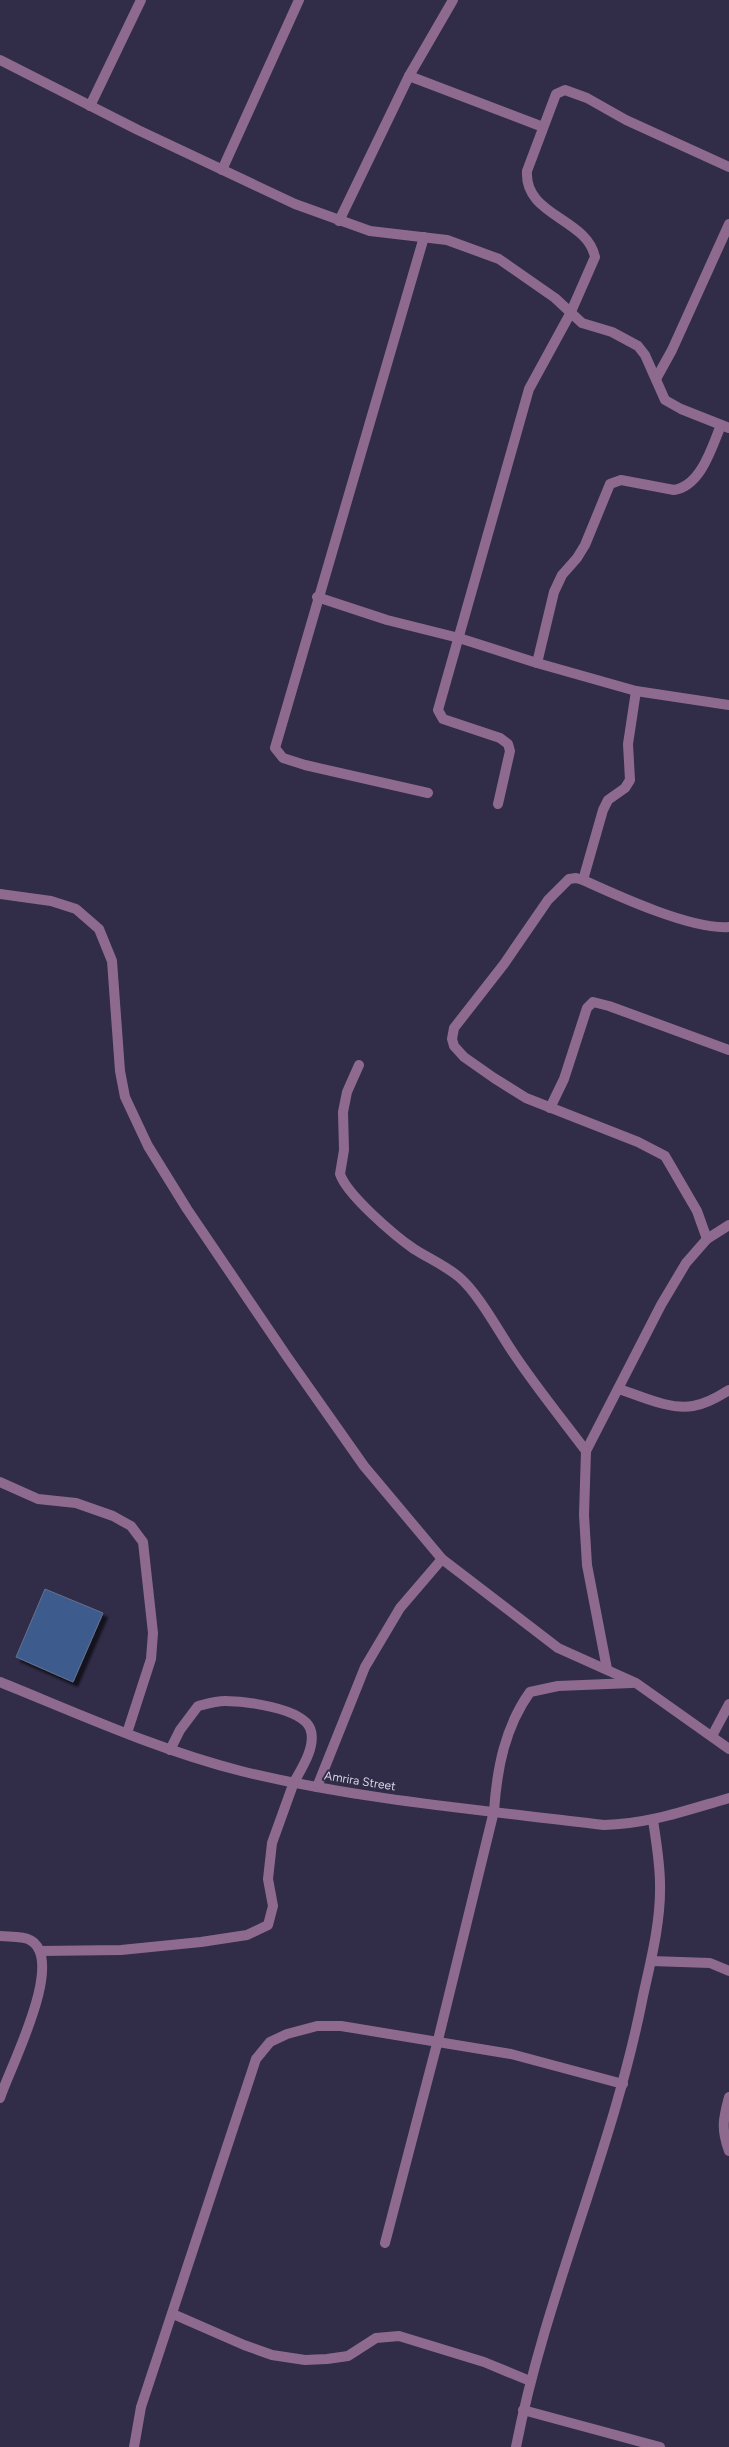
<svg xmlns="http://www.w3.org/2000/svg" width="729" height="2447" viewBox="0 0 729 2447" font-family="Figtree,sans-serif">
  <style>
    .building { fill: #3d5c8d; stroke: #61738e; filter: url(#shadow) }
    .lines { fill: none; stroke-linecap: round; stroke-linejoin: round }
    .service { stroke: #8e6b8e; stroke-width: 10 }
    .minor { stroke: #8e6b8e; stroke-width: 10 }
    .labels { text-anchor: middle; stroke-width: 4; stroke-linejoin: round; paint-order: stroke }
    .street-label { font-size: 12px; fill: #d7d5e6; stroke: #312c47 }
  </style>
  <defs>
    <filter id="shadow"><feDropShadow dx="4.5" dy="4.5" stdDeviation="1" flood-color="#0009"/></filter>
  </defs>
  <rect width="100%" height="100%" fill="#312c47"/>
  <!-- building -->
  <path class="building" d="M 45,1589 L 103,1613 L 73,1682 L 16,1657 Z"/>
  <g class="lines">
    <!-- service -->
    <path class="service" d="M 170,1750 L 180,1730 L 198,1706 C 206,1704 216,1701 225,1701 C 245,1701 301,1708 310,1728 C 317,1745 302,1768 294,1782"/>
    <!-- minor -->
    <g class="minor">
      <path d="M 0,60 L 138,130 L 295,204 L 370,231 L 447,240 L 499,259 L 555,298 L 582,323 L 612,332 L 638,346 L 645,355 L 665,400 L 681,409 L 729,428"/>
      <path d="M 409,76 L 543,127"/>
      <path d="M 90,106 L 141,0"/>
      <path d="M 222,170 L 299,0"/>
      <path d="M 339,221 L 409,76 L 453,0"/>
      <path d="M 424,237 L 275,748 L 283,758 L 305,765 L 428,793"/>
      <path d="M 656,379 L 672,350 L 729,224"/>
      <path d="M 317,597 L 387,620 L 459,638 L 537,663 L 636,691 L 729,705"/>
      <path d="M 537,663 L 554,592 L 562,575 L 577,558 L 585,545 L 610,484 L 621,480 L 674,490 C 701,486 712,447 721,425"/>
      <path d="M 498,804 L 510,751 L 508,744 L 500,738 L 443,719 L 438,710 L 529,389 L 570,314 L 595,257 C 587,218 524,216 527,171 L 556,94 L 565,90 L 587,98 L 626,120 L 729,167"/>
      <path d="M 583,880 L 603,810 L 608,800 L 625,788 L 630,780 L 628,744 L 636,691"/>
      <path d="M 0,894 L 51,901 L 76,909 L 99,929 L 112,961 L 120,1071 L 125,1097 L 148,1146 L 187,1209 L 288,1358 L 364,1466 L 442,1559 L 558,1648 L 636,1683 L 729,1749"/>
      <path d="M 359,1065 L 347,1092 L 343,1112 L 344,1150 L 340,1174 C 347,1195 395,1236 414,1249 C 428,1258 446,1266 459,1277 C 479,1294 499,1332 514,1354 C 536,1387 562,1419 586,1451"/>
      <path d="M 550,1108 L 564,1079 L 587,1008 L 593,1002 L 609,1006 L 729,1050"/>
      <path d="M 707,1239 L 697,1211 L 665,1156 L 638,1142 L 526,1098 L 494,1078 L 464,1057 L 454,1046 L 452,1039 L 454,1028 L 504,964 L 548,900 L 569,879 L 576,878 L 583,880 C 618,896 692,930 729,927"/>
      <path d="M 619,1389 C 641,1396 669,1410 693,1406 C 706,1404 718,1397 729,1390"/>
      <path d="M 0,1482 L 38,1499 L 76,1503 L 113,1516 L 131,1526 L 143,1542 L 153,1633 L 151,1659 L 127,1733"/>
      <path d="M 607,1669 L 587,1565 L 584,1515 L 586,1451 L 661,1305 L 686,1263 L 707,1239 L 729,1225"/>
      <path d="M 0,1682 C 79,1714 158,1750 241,1771 C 360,1800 483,1810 604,1825 C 649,1824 687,1810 729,1798"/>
      <path d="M 712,1736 L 729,1704"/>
      <path d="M 317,1787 L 365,1667 L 400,1608 L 442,1559"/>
      <path d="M 0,1936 C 9,1937 23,1936 30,1940 C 67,1960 9,2069 0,2098"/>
      <path d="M 40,1951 L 121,1950 L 201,1942 L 247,1935 L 268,1925 L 273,1906 L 268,1879 L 272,1843 L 294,1782"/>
      <path d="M 651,1961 L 710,1963 L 729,1971"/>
      <path d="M 729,2097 C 723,2119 721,2129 729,2151"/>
      <path d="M 385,2243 L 438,2040 L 494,1811 C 497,1768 505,1727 530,1692 L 558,1686 L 632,1683"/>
      <path d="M 173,2314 L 244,2345 L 272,2355 L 305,2360 L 327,2359 L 348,2356 L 376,2338 L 399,2336 L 484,2362 L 530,2381"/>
      <path d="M 523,2410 L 660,2447"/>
      <path d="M 134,2447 L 141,2407 L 256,2059 L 270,2042 L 287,2034 L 317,2026 L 341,2026 L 511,2054 L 623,2084"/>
      <path d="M 516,2447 C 546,2293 613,2150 643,1996 C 651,1960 661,1921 660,1884 C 660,1863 656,1841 653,1820"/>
    </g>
  </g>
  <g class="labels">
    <!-- street labels -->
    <g class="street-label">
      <text transform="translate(360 1781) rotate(9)" y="4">Amrira Street</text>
    </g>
  </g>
</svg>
